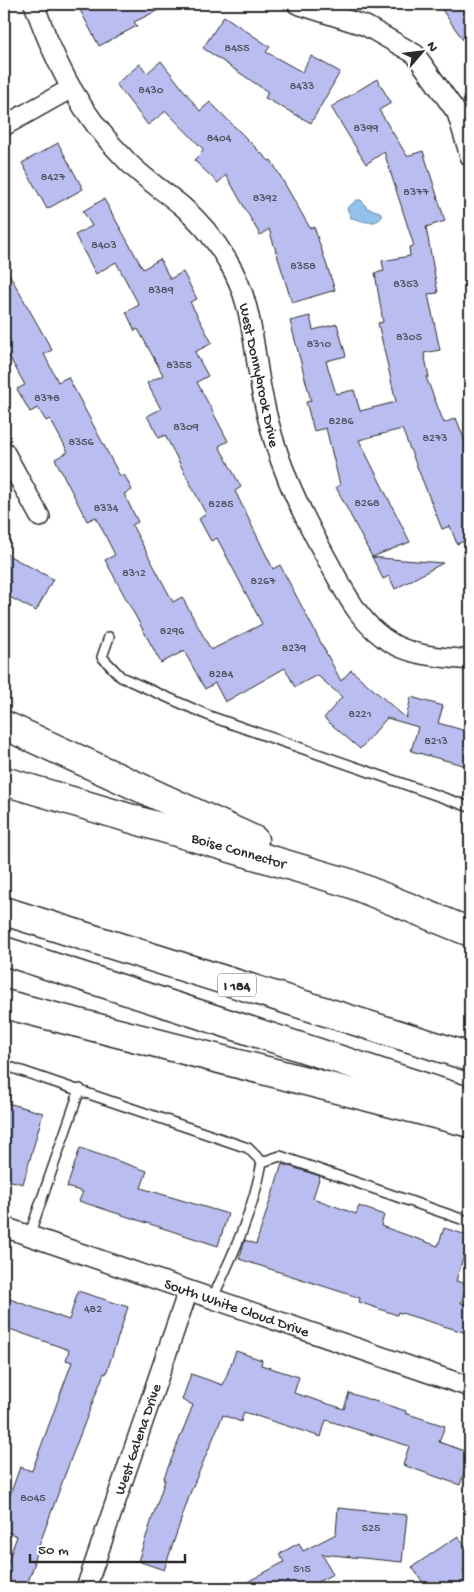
<svg xmlns="http://www.w3.org/2000/svg" width="474" height="1592" viewBox="0 0 474 1592" font-family="'Gochi Hand',sans-serif">
  <style>
    .water { fill: #90c2ec; stroke: #68869f }
    .building { fill: #babdef; stroke: #2b2b2b }
    .lines { fill: none; stroke-linecap: round; stroke-linejoin: round }
    .service-casing { stroke: #2b2b2b; stroke-width: 12 }
    .minor-casing { stroke: #2b2b2b; stroke-width: 22 }
    .motorway-casing { stroke: #2b2b2b; stroke-width: 31 }
    .service { stroke: #fff; stroke-width: 9 }
    .minor { stroke: #fff; stroke-width: 19 }
    .motorway { stroke: #fff; stroke-width: 28 }
    .labels { text-anchor: middle; stroke-width: 4; stroke-linejoin: round; paint-order: stroke }
    .number-label { font-size: 12px; fill: #4f505c }
    .shield { fill: #fff; stroke: #6b6b6b; stroke-width: 1 }
    .shield-label { font-size: 14px; font-weight: bold; fill: #2b2b2b }
    .street-label { font-size: 15px; fill: #2b2b2b; stroke: #fff }
  </style>
  <rect width="100%" height="100%" fill="#fff"/>
  <filter id="ink" filterUnits="userSpaceOnUse"><feTurbulence type="fractalNoise" baseFrequency=".02" numOctaves="2"/><feDisplacementMap in="SourceGraphic" scale="10" xChannelSelector="R" yChannelSelector="G"/><feConvolveMatrix kernelMatrix="1 2 1 2 8 2 1 2 1" color-interpolation-filters="sRGB"/></filter>
  <g filter="url(#ink)">
    <!-- water -->
    <path class="water" d="M 357,200 L 361,200 L 367,208 L 380,212 L 382,217 C 373,227 362,220 351,218 L 347,208 Z"/>
    <!-- building -->
    <g class="building">
      <path d="M 91,4 L 171,4 L 134,22 L 137,26 L 99,46 L 80,10 Z"/>
      <path d="M 438,4 L 470,4 L 470,50 Z"/>
      <path d="M 224,16 L 270,47 L 266,52 L 302,72 L 311,56 L 340,72 L 311,123 L 265,98 L 268,92 L 203,48 Z"/>
      <path d="M 161,61 L 200,111 L 210,102 L 269,161 L 271,160 L 310,228 L 314,227 L 335,290 L 292,303 L 269,229 L 260,235 L 226,175 L 218,183 L 194,160 L 204,150 L 166,111 L 148,125 L 116,84 L 140,64 L 147,73 Z"/>
      <path d="M 377,79 L 391,103 L 379,110 L 407,156 L 423,151 L 445,221 L 426,227 L 438,293 L 428,294 L 440,350 L 424,353 L 429,377 L 426,377 L 444,423 L 456,418 L 470,454 L 470,539 L 457,544 L 450,526 L 442,529 L 402,429 L 359,440 L 410,542 L 372,557 L 336,487 L 340,485 L 326,428 L 314,431 L 306,402 L 311,401 L 290,321 L 310,316 L 313,330 L 337,324 L 346,356 L 326,361 L 336,394 L 354,390 L 360,411 L 396,402 L 378,323 L 383,322 L 375,273 L 384,271 L 382,261 L 410,256 L 409,247 L 414,246 L 384,152 L 366,164 L 331,107 Z"/>
      <path d="M 58,143 L 83,189 L 47,209 L 22,163 Z"/>
      <path d="M 104,199 L 143,269 L 160,259 L 170,279 L 183,272 L 197,299 L 190,302 L 212,343 L 195,352 L 208,376 L 197,382 L 228,441 L 219,446 L 241,487 L 235,491 L 273,569 L 280,565 L 341,681 L 351,670 L 406,718 L 411,697 L 443,706 L 438,723 L 470,732 L 470,767 L 411,751 L 418,727 L 387,718 L 360,749 L 324,718 L 342,697 L 317,675 L 295,687 L 285,668 L 225,702 L 215,683 L 205,689 L 184,651 L 161,663 L 105,560 L 115,555 L 96,517 L 87,521 L 55,459 L 68,452 L 50,419 L 46,421 L 38,408 L 30,412 L 17,389 L 25,385 L 4,347 L 4,265 L 52,350 L 44,354 L 58,382 L 68,377 L 120,476 L 124,474 L 132,490 L 124,494 L 138,522 L 132,525 L 173,602 L 182,597 L 211,650 L 262,624 L 217,538 L 211,541 L 199,519 L 206,514 L 165,435 L 159,438 L 147,416 L 161,409 L 147,383 L 163,375 L 138,329 L 135,331 L 126,312 L 139,305 L 116,262 L 96,274 L 75,235 L 92,226 L 83,211 Z"/>
      <path d="M 4,553 L 53,579 L 36,611 L 4,594 L 11,582 L 4,578 Z"/>
      <path d="M 372,557 L 391,559 L 443,563 L 395,589 L 389,576 L 383,579 Z"/>
      <path d="M 4,1102 L 43,1113 L 23,1184 L 4,1179 Z"/>
      <path d="M 80,1148 L 147,1171 L 141,1188 L 228,1214 L 218,1246 L 79,1201 L 83,1192 L 67,1187 Z"/>
      <path d="M 282,1164 L 320,1176 L 313,1198 L 356,1214 L 359,1206 L 384,1215 L 381,1226 L 438,1246 L 444,1228 L 470,1236 L 456,1281 L 467,1284 L 461,1303 L 470,1305 L 470,1334 L 398,1312 L 397,1315 L 359,1302 L 360,1298 L 239,1259 L 245,1240 L 256,1244 Z"/>
      <path d="M 78,1291 L 128,1307 L 106,1374 L 104,1373 L 70,1461 L 33,1562 L 35,1562 L 26,1588 L 4,1588 L 4,1573 L 17,1536 L 4,1531 L 4,1512 L 20,1467 L 32,1471 L 72,1362 L 66,1360 L 69,1350 L 4,1327 L 4,1297 L 69,1320 Z"/>
      <path d="M 236,1351 L 262,1360 L 261,1365 L 299,1377 L 294,1393 L 344,1409 L 349,1393 L 406,1411 L 405,1413 L 445,1426 L 439,1442 L 470,1453 L 460,1485 L 403,1465 L 409,1446 L 326,1420 L 321,1437 L 244,1412 L 241,1422 L 223,1415 L 191,1491 L 164,1570 L 138,1561 L 165,1480 L 163,1480 L 193,1405 L 182,1400 L 191,1374 L 223,1385 Z"/>
      <path d="M 338,1508 L 407,1515 L 402,1562 L 322,1554 L 333,1574 L 306,1588 L 236,1588 L 284,1562 L 279,1554 L 299,1543 L 303,1551 L 336,1534 Z"/>
      <path d="M 458,1536 L 470,1553 L 470,1565 L 463,1570 L 470,1581 L 470,1588 L 427,1588 L 412,1567 Z"/>
    </g>
    <g class="lines">
      <defs>
        <g id="service">
          <path d="M 109,637 L 102,657 L 121,677 L 212,717 L 470,807"/>
          <path d="M 4,1065 L 248,1148 L 262,1162 C 254,1209 233,1255 212,1299"/>
          <path d="M 262,1162 L 280,1156 L 470,1222"/>
          <path d="M 29,1236 L 80,1089"/>
        </g>
        <g id="minor">
          <path d="M 34,4 C 56,65 80,114 127,161 C 143,178 164,191 182,206 C 200,221 215,240 227,260 C 253,301 253,348 262,393 C 275,459 297,505 329,563 C 346,594 361,626 393,644 C 417,657 444,657 470,660"/>
          <path d="M 297,4 L 366,26 L 415,54 L 457,113 L 470,156"/>
          <path d="M 4,126 L 70,89"/>
          <path d="M 4,451 L 40,517"/>
          <path d="M 4,1227 L 470,1387"/>
          <path d="M 86,1588 L 188,1291"/>
        </g>
        <g id="motorway">
          <path d="M 4,725 L 254,840"/>
          <path d="M 4,781 L 349,883 L 470,932"/>
          <path d="M 4,911 L 470,1057"/>
          <path d="M 4,951 L 470,1102"/>
          <path d="M 4,1004 L 470,1123"/>
        </g>
      </defs>
      <!-- service casing -->
      <use href="#service" class="service-casing"/>
      <!-- minor casing -->
      <use href="#minor" class="minor-casing"/>
      <!-- motorway casing -->
      <use href="#motorway" class="motorway-casing"/>
      <!-- service -->
      <use href="#service" class="service"/>
      <!-- minor -->
      <use href="#minor" class="minor"/>
      <!-- motorway -->
      <use href="#motorway" class="motorway"/>
    </g>
  </g>
  <g class="labels">
    <!-- number labels -->
    <g class="number-label">
      <text x="237" y="51">8455</text>
      <text x="302" y="89">8433</text>
      <text x="151" y="93">8430</text>
      <text x="366" y="131">8399</text>
      <text x="219" y="141">8404</text>
      <text x="53" y="180">8427</text>
      <text x="416" y="195">8377</text>
      <text x="265" y="201">8392</text>
      <text x="104" y="248">8403</text>
      <text x="303" y="269">8358</text>
      <text x="406" y="287">8353</text>
      <text x="161" y="293">8389</text>
      <text x="409" y="340">8305</text>
      <text x="319" y="347">8310</text>
      <text x="179" y="368">8355</text>
      <text x="47" y="401">8378</text>
      <text x="341" y="424">8286</text>
      <text x="186" y="430">8309</text>
      <text x="435" y="441">8273</text>
      <text x="81" y="445">8356</text>
      <text x="367" y="506">8268</text>
      <text x="221" y="507">8285</text>
      <text x="106" y="511">8334</text>
      <text x="134" y="576">8312</text>
      <text x="263" y="584">8267</text>
      <text x="172" y="634">8296</text>
      <text x="294" y="651">8239</text>
      <text x="221" y="677">8284</text>
      <text x="360" y="717">8221</text>
      <text x="436" y="744">8213</text>
      <text x="93" y="1312">482</text>
      <text x="33" y="1501">8045</text>
      <text x="371" y="1531">525</text>
      <text x="302" y="1572">515</text>
    </g>
    <!-- shield labels -->
    <rect class="shield" x="218" y="973.5" width="38" height="23" rx="4"/>
    <g class="shield-label">
      <text x="237" y="990">I 184</text>
    </g>
    <!-- street labels -->
    <g class="street-label">
      <text transform="translate(260 375) rotate(78)" y="5">West Donnybrook Drive</text>
      <text transform="translate(239 850) rotate(16)" y="5">Boise Connector</text>
      <text transform="translate(237 1307) rotate(19)" y="5">South White Cloud Drive</text>
      <text transform="translate(137 1439) rotate(-71)" y="5">West Galena Drive</text>
    </g>
  </g>
  <!-- margin -->
  <rect width="474" height="1592" fill="none" stroke="#fff" stroke-width="20"/>
  <rect x="10" y="10" width="454" height="1572" fill="none" stroke="#2b2b2b" stroke-width="2" filter="url(#ink)"/>
  <!-- north arrow -->
  <g transform="translate(422 52) rotate(62)" stroke="#ffffff" stroke-width="4" paint-order="stroke">
  <path d="M0-4L9 19L0 12L-9 19Z" fill="#2b2b2b"/>
  <text y="-8" font-size="14" font-weight="bold" text-anchor="middle" fill="#2b2b2b">N</text>
  </g>
  <!-- scale -->
  <path d="M30 1554v8h155v-8" fill="none" stroke="#2b2b2b" stroke-width="2.5"/>
  <text x="38" y="1554" font-size="15" fill="#2b2b2b" stroke="#ffffff" stroke-width="4" paint-order="stroke">50 m</text>
</svg>
